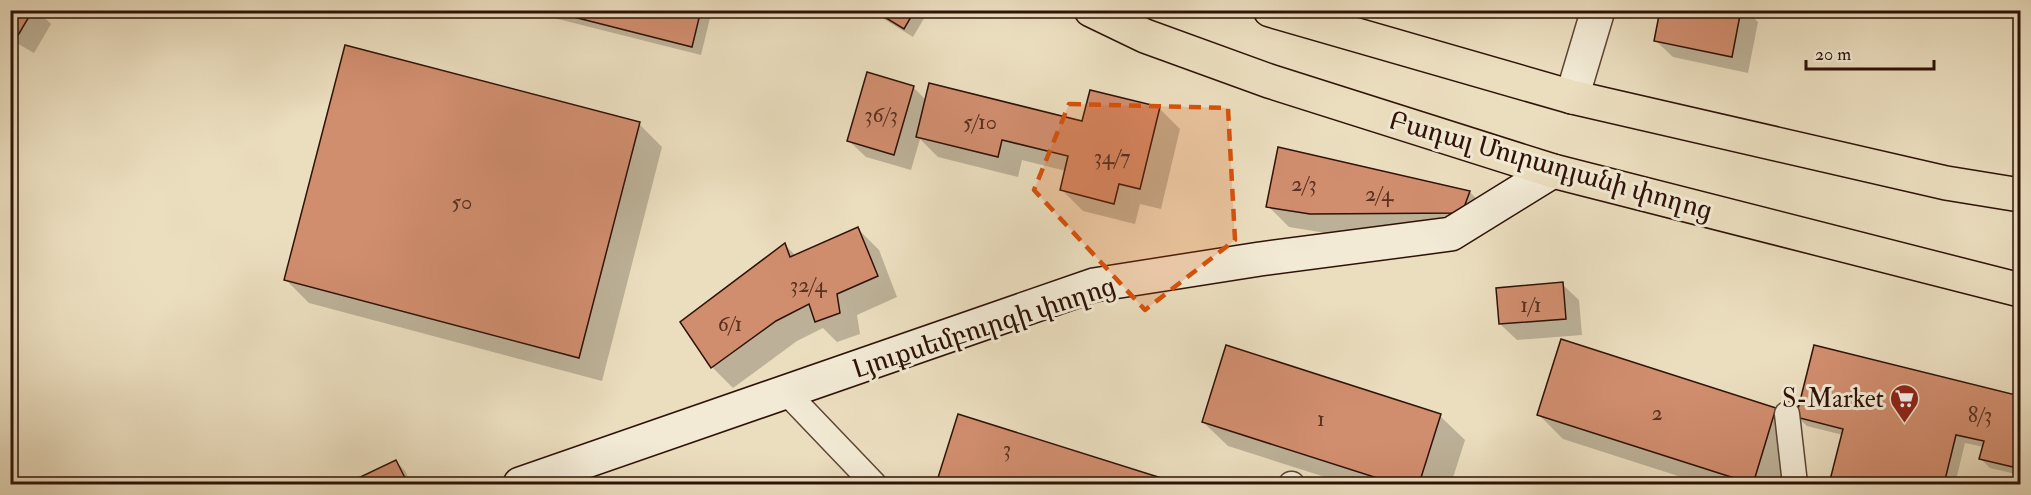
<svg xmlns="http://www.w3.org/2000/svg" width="2031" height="495" viewBox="0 0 2031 495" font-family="'IM FELL Double Pica','Noto Serif Armenian',serif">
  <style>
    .shadow { fill: #0003 }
    .building { fill: #d18e6f; stroke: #2f1207; stroke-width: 1.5 }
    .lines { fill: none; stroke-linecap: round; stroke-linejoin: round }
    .lane-casing { stroke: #5e4535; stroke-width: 27 }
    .street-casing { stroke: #5e4535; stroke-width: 36 }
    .secondary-casing { stroke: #2f1207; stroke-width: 36 }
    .primary-casing { stroke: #2f1207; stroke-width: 36 }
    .lane { stroke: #f2ead5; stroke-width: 24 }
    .street { stroke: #f2ead5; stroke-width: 33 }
    .secondary { stroke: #f2ead5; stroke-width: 33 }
    .primary { stroke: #ebdebf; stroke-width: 33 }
    .marked { fill: #d6520c; fill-opacity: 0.2; stroke: #d6520c; stroke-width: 4.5; stroke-dasharray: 12 8; stroke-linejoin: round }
    .labels { text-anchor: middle; stroke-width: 6; stroke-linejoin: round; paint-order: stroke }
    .number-label { font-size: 22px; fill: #583121 }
    .street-label { font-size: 26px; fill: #2f1207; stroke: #f2ead5 }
    .poi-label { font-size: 26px; fill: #2f1207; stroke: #f2ead5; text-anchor: end }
  </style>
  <rect width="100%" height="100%" fill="#ebdebf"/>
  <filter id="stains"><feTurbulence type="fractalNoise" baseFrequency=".00333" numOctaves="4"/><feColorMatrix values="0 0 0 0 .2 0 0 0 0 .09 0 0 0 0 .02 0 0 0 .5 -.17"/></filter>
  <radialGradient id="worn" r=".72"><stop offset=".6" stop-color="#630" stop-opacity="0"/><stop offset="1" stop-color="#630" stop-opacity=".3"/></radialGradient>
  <!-- shadow -->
  <g class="shadow">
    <path d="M 10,10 L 37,10 L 51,24 L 34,53 L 10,39 Z"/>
    <path d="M 522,10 L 712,10 L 701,55 Z"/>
    <path d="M 869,10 L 929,10 L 913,37 Z"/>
    <path d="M 1662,10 L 1746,10 L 1758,22 L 1748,73 L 1673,57 L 1656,41 Z"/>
    <path d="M 913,87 L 926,100 L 1083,123 L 1159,108 L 1180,129 L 1161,209 L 1140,204 L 1135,224 L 1083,211 L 1062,190 L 1066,171 L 1022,160 L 1018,177 L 938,157 L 920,139 L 911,170 L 866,157 L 849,141 Z"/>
    <path d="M 639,124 L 662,147 L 602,381 L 309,303 L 286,280 Z"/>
    <path d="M 1279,149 L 1470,192 L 1490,213 L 1332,234 L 1289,227 L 1268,206 Z"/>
    <path d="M 858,229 L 879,250 L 897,297 L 857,315 L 860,334 L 837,342 L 823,328 L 797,341 L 733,388 L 712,367 L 785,245 L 796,256 Z"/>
    <path d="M 1562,284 L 1579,300 L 1582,335 L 1517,340 L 1500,324 Z"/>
    <path d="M 1816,347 L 2020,398 L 2020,475 L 1990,468 L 1981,459 L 1984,447 L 1965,443 L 1955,484 L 1831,484 L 1843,435 L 1807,426 L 1798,417 Z"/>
    <path d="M 1776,409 L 1800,434 L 1784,484 L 1703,484 L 1563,439 L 1539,415 Z"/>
    <path d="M 959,415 L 1173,484 L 1174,484 L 938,484 Z"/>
    <path d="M 1440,416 L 1465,440 L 1451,484 L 1347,484 L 1228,446 L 1203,422 Z"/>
    <path d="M 396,461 L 405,471 L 412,484 L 358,484 L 356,481 Z"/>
    <path d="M 10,479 L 19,481 L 22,484 L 10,484 Z"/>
  </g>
  <!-- building -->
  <g class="building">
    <path d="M 10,10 L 33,10 L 17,37 L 10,34 Z"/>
    <path d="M 546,10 L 701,10 L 692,47 Z"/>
    <path d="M 873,10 L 915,10 L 904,29 Z"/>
    <path d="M 1660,10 L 1741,10 L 1732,57 L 1654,41 Z"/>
    <path d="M 345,45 L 640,122 L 579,358 L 284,280 Z"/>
    <path d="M 867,72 L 914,86 L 894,155 L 847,141 Z"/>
    <path d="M 929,83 L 1082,121 L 1090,90 L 1160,107 L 1140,189 L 1119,184 L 1114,204 L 1060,190 L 1068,156 L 1002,140 L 998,157 L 916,137 Z"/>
    <path d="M 1278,147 L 1470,191 L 1462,213 L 1310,214 L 1266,207 Z"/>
    <path d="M 858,227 L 878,276 L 837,294 L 840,313 L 815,322 L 809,304 L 776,321 L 711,368 L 680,322 L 785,243 L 790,257 Z"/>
    <path d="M 1563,282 L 1566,319 L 1499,324 L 1496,288 Z"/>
    <path d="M 1561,339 L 1776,408 L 1753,484 L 1537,415 Z"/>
    <path d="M 1226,345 L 1441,414 L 1419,484 L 1396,484 L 1202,422 Z"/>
    <path d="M 1814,345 L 2020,396 L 2020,435 L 2013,467 L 1979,459 L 1984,441 L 1956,435 L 1944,484 L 1829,484 L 1843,429 L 1796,417 Z"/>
    <path d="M 958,414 L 1174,482 L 1173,484 L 936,484 Z"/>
    <path d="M 396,460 L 408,484 L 357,484 L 354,480 Z"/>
  </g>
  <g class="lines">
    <defs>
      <g id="lane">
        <path d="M 786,392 L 874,484"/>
        <path d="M 1787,414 L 1795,484"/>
        <path d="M 1291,484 L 1292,484"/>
      </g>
      <path id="street" d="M 1572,97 L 1598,10"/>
      <path id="secondary" d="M 520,484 L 1094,285 L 1260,259 L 1451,234 L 1553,171"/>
      <g id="primary">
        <path d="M 1091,10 L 1145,36 L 1269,81 L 1553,171 L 2020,290"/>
        <path d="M 1270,10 L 1572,97 L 1946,183 L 2020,195"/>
      </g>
    </defs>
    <!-- lane casing -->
    <use href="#lane" class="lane-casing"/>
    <!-- street casing -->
    <use href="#street" class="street-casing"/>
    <!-- secondary casing -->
    <use href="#secondary" class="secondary-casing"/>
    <!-- primary casing -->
    <use href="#primary" class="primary-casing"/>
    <!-- lane -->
    <use href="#lane" class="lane"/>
    <!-- street -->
    <use href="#street" class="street"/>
    <!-- secondary -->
    <use href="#secondary" class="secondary"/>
    <!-- primary -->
    <use href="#primary" class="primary"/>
  </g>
  <!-- marked area -->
  <path class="marked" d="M 1069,104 L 1228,108 L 1235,240 L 1145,310 L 1034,190 Z"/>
  <!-- icons -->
  <defs>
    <symbol id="supermarket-pin" viewBox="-11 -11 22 30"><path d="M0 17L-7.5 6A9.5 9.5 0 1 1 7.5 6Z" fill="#8f2418" stroke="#f2ead5"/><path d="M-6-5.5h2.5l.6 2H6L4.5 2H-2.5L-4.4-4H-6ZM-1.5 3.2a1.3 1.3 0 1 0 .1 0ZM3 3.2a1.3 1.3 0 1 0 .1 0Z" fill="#fff"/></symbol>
  </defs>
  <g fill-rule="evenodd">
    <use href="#supermarket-pin" x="1888" y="382" width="33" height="45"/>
  </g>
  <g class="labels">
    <!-- number labels -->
    <g class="number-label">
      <text x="881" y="122">36/3</text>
      <text x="980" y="129">5/10</text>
      <text x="1112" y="164">34/7</text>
      <text x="1304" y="191">2/3</text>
      <text x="1379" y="201">2/4</text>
      <text x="462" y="209">50</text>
      <text x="808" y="292">32/4</text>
      <text x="1531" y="312">1/1</text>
      <text x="730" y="331">6/1</text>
      <text x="1657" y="420">2</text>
      <text x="1980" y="422">8/3</text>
      <text x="1321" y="426">1</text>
      <text x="1007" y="456">3</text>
    </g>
    <!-- street labels -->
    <g class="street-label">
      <text transform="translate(1551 165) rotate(16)" y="9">Բադալ Մուրադյանի փողոց</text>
      <text transform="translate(984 327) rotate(-18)" y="9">Լյուքսեմբուրգի փողոց</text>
    </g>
    <!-- poi labels -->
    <g class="poi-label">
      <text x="1884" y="407">S-Market</text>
    </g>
  </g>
  <!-- margin -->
  <rect width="2031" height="495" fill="none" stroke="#ebdebf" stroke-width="36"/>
  <rect x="12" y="12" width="2007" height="471" fill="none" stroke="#2f1207" stroke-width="3"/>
  <rect x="18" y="18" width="1995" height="459" fill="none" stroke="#2f1207" stroke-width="1.5"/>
  <!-- scale -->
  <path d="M1806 60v9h128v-9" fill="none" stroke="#2f1207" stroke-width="3"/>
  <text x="1815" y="60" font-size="18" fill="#2f1207" stroke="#f2ead5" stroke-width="4.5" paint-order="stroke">20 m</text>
  <rect width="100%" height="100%" filter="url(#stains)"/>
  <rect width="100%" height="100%" fill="url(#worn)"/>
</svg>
